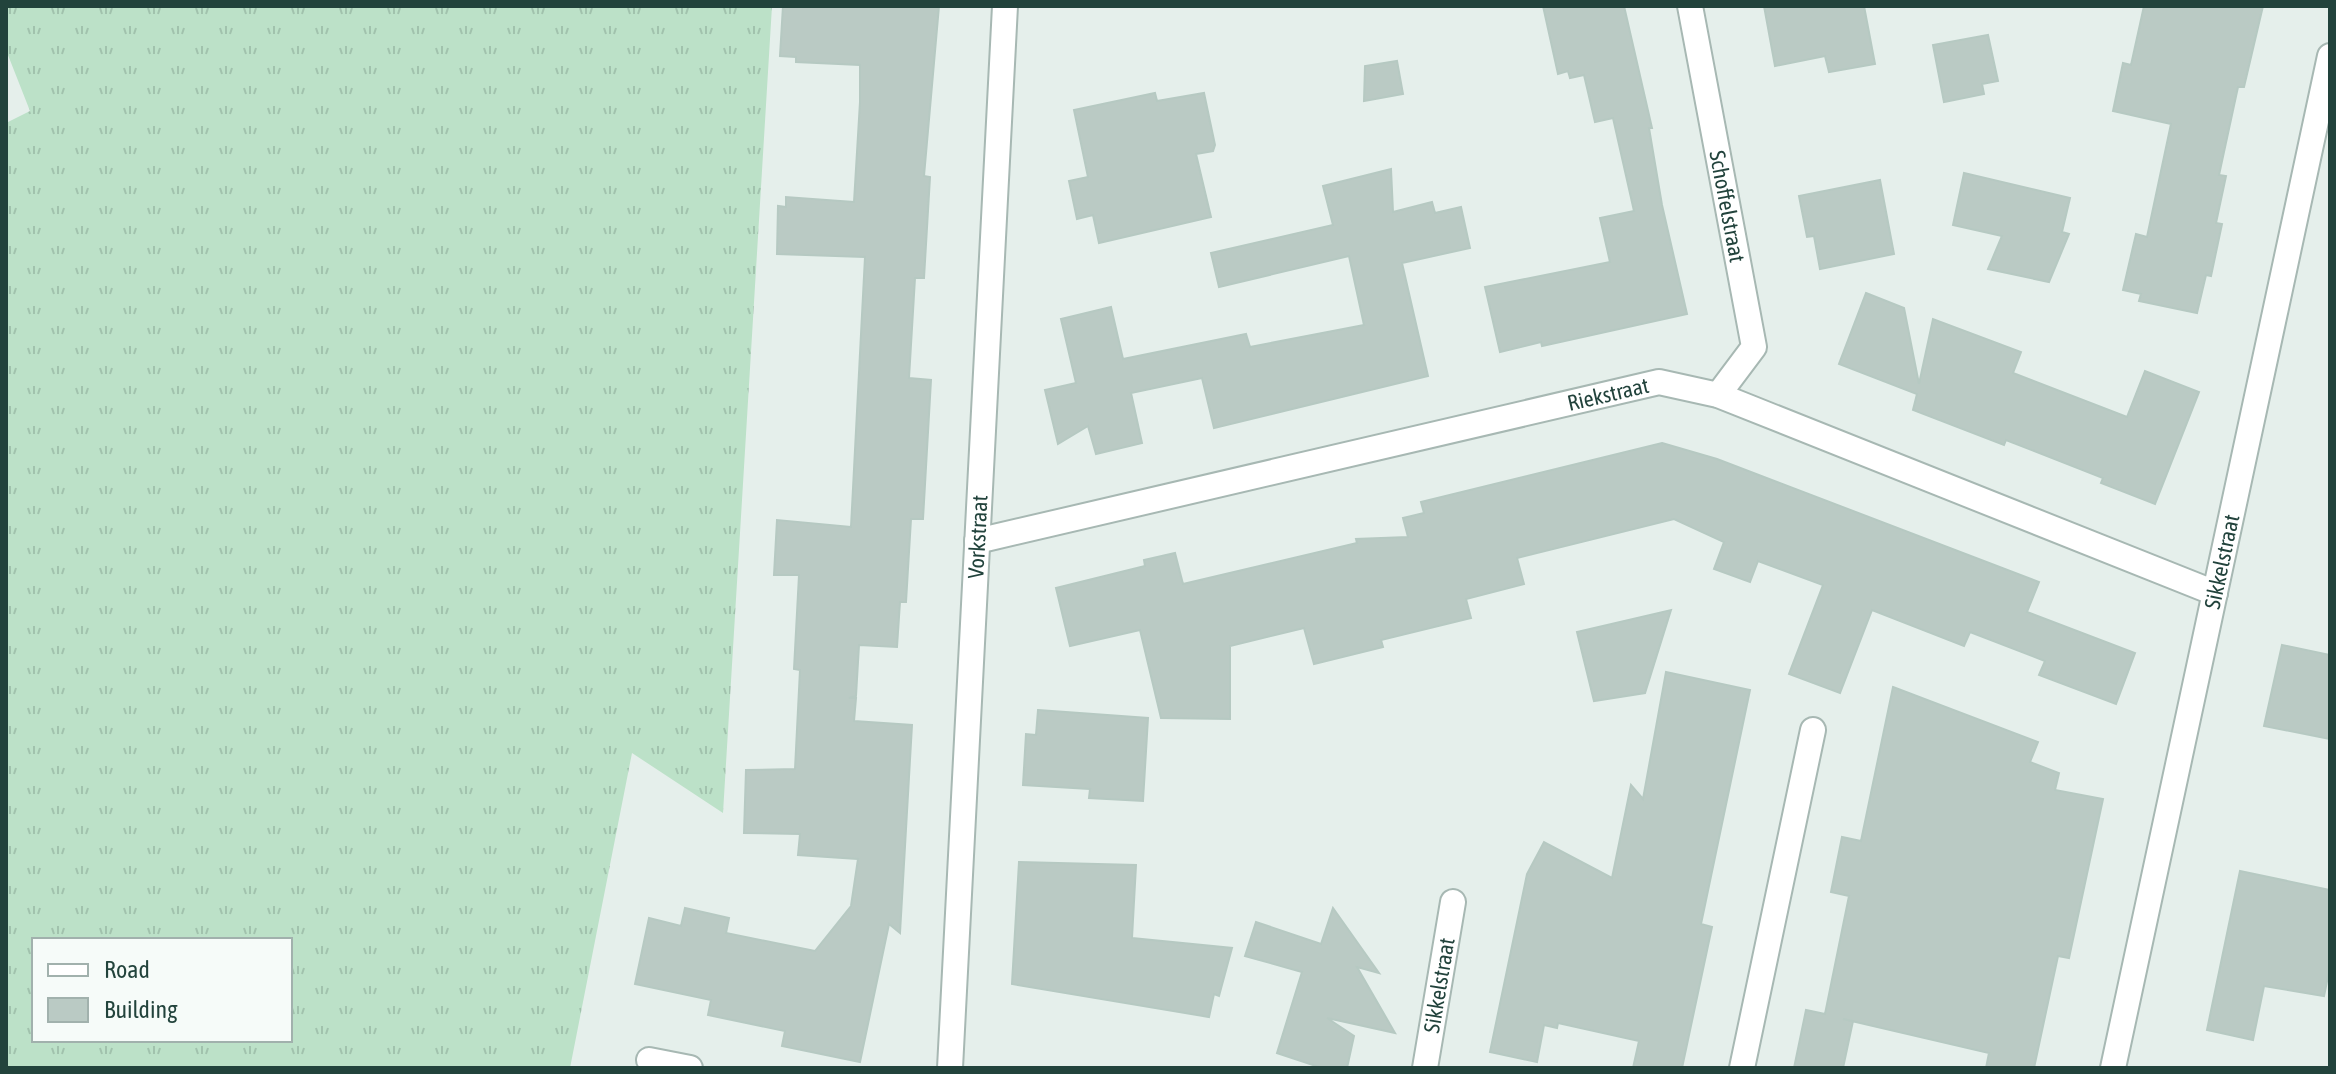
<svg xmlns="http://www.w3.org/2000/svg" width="2336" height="1074" viewBox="0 0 2336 1074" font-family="'Asap Condensed',sans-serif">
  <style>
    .grass { fill: url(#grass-tufts); fill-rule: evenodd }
    .building { fill: #bacac4; stroke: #b6c9c2; stroke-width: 2 }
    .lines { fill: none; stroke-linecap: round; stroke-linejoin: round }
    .minor-casing { stroke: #a7b8b3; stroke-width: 28 }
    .minor { stroke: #fff; stroke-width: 24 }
    .labels { text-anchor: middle; stroke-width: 6; stroke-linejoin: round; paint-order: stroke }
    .street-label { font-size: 22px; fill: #22433c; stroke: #f6fbf9 }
  </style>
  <defs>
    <pattern id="grass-tufts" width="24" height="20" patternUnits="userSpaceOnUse" patternTransform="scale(2)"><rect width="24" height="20" fill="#bce1c8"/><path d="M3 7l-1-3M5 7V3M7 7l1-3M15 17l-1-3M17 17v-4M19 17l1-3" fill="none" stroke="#a1c2ad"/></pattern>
  </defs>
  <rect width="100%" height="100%" fill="#e5efeb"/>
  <!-- grass -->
  <path class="grass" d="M 6,6 L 772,6 L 723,813 L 632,753 L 570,1068 L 6,1068 L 6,123 L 30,111 L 6,50 ZM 34,940 L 290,940 L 290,1040 L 34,1040 Z"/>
  <!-- building -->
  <g class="building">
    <path d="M 783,6 L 939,6 L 924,176 L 930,177 L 924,278 L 915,278 L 909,378 L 931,380 L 923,519 L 911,519 L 906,602 L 900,602 L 897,647 L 859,645 L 856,696 L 849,698 L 856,698 L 854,721 L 912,725 L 900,933 L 889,924 L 860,1062 L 782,1046 L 785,1031 L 708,1015 L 711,1000 L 635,984 L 649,918 L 681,926 L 685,908 L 729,918 L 726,933 L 815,951 L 851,906 L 858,859 L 798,855 L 800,834 L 744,833 L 746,770 L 795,769 L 800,670 L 794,669 L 799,575 L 774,575 L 777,520 L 851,527 L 865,257 L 777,254 L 778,206 L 786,207 L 786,197 L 854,202 L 860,102 L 860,65 L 796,62 L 796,57 L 780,56 Z"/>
    <path d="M 1543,6 L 1624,6 L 1652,128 L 1649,128 L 1662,205 L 1687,314 L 1542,346 L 1541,342 L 1500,352 L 1485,287 L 1610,262 L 1600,218 L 1634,211 L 1613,118 L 1595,122 L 1584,75 L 1570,78 L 1568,71 L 1558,74 Z"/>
    <path d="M 1764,6 L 1864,6 L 1875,64 L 1829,72 L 1825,56 L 1775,66 Z"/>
    <path d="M 2144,6 L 2263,6 L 2244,87 L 2238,87 L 2219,175 L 2226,176 L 2216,223 L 2222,224 L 2211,276 L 2206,275 L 2197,313 L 2139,301 L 2141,294 L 2123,290 L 2136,234 L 2147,237 L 2171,124 L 2113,111 L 2123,63 L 2131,65 Z"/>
    <path d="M 1988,35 L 1998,81 L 1982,84 L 1984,94 L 1944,102 L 1933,45 Z"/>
    <path d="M 1397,61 L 1403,94 L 1364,101 L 1365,66 Z"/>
    <path d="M 1155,93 L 1157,101 L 1204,93 L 1215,145 L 1213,151 L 1196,154 L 1211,217 L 1099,243 L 1093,215 L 1077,219 L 1069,181 L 1088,177 L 1074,110 Z"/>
    <path d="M 1391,169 L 1393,212 L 1432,202 L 1435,213 L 1461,207 L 1470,248 L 1402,263 L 1428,376 L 1214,428 L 1202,378 L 1131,393 L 1142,443 L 1096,454 L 1088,426 L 1058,444 L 1045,390 L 1076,383 L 1061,319 L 1111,307 L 1123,359 L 1246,334 L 1250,347 L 1364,325 L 1349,256 L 1219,287 L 1211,253 L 1333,225 L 1323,186 Z"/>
    <path d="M 1964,173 L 2070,198 L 2062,232 L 2069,234 L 2049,282 L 1988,269 L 2002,236 L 1953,225 Z"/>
    <path d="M 1880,180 L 1894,254 L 1820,269 L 1814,236 L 1807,237 L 1799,196 Z"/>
    <path d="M 1866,293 L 1904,308 L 1919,384 L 1933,319 L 2021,352 L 2013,373 L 2127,417 L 2145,371 L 2199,392 L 2155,504 L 2101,483 L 2103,478 L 2006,440 L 2004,445 L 1913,410 L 1917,394 L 1839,364 Z"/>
    <path d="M 1662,443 L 1717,459 L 2039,582 L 2027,612 L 2135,653 L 2116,704 L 2039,675 L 2045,661 L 1970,632 L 1964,646 L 1872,610 L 1840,693 L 1789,674 L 1823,585 L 1758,561 L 1750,582 L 1714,569 L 1724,542 L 1674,519 L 1517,558 L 1524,584 L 1466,599 L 1471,618 L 1381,640 L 1383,647 L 1314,664 L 1304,628 L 1230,646 L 1230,719 L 1161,718 L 1140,630 L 1070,646 L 1056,588 L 1145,566 L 1144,560 L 1175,553 L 1183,584 L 1357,543 L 1356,539 L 1408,537 L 1403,518 L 1424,513 L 1421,502 Z"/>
    <path d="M 1671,610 L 1645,693 L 1594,701 L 1577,632 Z"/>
    <path d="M 2282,645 L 2330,655 L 2330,739 L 2264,726 Z"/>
    <path d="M 1666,672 L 1750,690 L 1701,924 L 1712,927 L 1682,1068 L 1633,1068 L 1639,1041 L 1558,1023 L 1557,1028 L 1544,1025 L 1537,1062 L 1490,1052 L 1527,874 L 1544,842 L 1612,878 L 1631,785 L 1643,799 Z"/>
    <path d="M 1893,687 L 2038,742 L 2030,762 L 2059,773 L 2055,790 L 2103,799 L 2069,958 L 2058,956 L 2034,1068 L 1986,1068 L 1989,1053 L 1843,1019 L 1853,1021 L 1843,1068 L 1794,1068 L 1806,1010 L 1825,1014 L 1849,896 L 1831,892 L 1842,837 L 1861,841 Z"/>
    <path d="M 1038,710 L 1148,718 L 1143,801 L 1089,798 L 1090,789 L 1023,785 L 1026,734 L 1036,735 Z"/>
    <path d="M 1019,862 L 1136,865 L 1132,938 L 1232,948 L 1219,996 L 1214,994 L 1209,1017 L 1012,984 Z"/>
    <path d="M 2240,871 L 2330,890 L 2330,967 L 2324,996 L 2264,986 L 2253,1040 L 2207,1030 Z"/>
    <path d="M 1333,908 L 1379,973 L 1357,967 L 1395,1033 L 1327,1018 L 1354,1036 L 1347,1068 L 1322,1068 L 1277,1053 L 1302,972 L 1245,956 L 1256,922 L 1321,944 Z"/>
  </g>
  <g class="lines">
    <defs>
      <g id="minor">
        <path id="s1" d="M 1690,6 L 1754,347 L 1718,395"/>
        <path id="s2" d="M 977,541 L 1659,382 L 1718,395 L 2215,593"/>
        <path d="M 649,1060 L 690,1068"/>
        <path id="s3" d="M 950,1068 L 1005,6"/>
        <path id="s4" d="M 1425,1068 L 1453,902"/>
        <path d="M 1742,1068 L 1813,730"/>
        <path id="s5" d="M 2113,1068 L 2330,56"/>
      </g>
    </defs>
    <!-- minor casing -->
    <use href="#minor" class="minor-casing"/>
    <!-- minor -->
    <use href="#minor" class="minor"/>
  </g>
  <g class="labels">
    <!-- street labels -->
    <g class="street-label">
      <text dy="8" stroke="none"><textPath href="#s1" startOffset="204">Schoffelstraat</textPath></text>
      <text dy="8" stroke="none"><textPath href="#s2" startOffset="648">Riekstraat</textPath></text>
      <text dy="8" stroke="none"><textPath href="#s3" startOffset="532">Vorkstraat</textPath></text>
      <text dy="8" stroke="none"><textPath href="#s5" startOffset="518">Sikkelstraat</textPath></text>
      <text dy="8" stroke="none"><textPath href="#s4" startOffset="84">Sikkelstraat</textPath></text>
    </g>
  </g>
  <!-- border -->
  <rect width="2336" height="1074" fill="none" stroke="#22433c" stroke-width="16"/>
  <!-- legend -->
  <rect x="32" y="938" width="260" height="104" fill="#f6fbf9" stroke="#a1b1ad" stroke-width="2"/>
  <rect x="48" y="964" width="40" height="12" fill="#ffffff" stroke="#a1b1ad" stroke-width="2"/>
  <text x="104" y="978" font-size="24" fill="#22433c">Road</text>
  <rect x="48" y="998" width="40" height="24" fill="#bacac4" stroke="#a1b1ad" stroke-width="2"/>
  <text x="104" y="1018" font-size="24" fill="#22433c">Building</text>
</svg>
